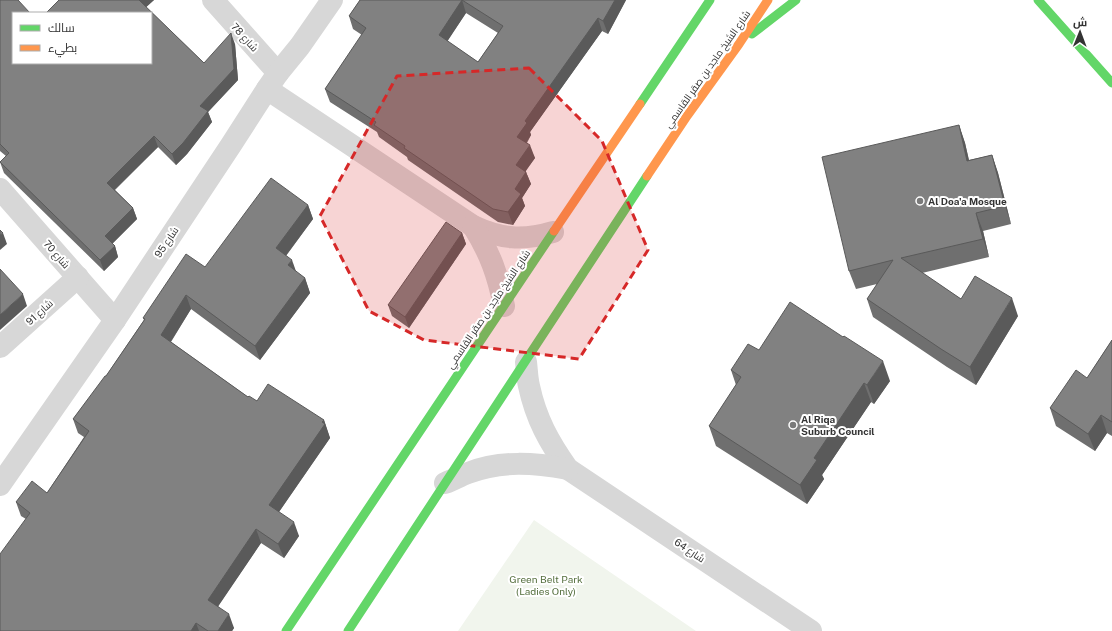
<svg xmlns="http://www.w3.org/2000/svg" width="1112" height="631" viewBox="0 0 1112 631" font-family="'Public Sans',Cairo,sans-serif">
  <style>
    .green { fill: #f1f5ed }
    .lines { fill: none; stroke-linecap: round; stroke-linejoin: round }
    .street { stroke: #d7d7d7; stroke-width: 22 }
    .fast { stroke: #63d668; stroke-width: 9 }
    .slow { stroke: #ff974d; stroke-width: 9 }
    .wall { fill: #6f6f6f; fill-rule: evenodd }
    .shaded-wall { fill: #5a5a5a }
    .building { fill: #818181; stroke: #5a5a5a; fill-rule: evenodd }
    .marked { fill: #d62828; fill-opacity: 0.2; stroke: #d62828; stroke-width: 3; stroke-dasharray: 8 5; stroke-linejoin: round }
    .poi-dot { fill: #7a7a7a; stroke: #fff; stroke-width: 1.5 }
    .labels { text-anchor: middle; stroke-width: 4; stroke-linejoin: round; paint-order: stroke }
    .street-label { font-size: 10px; fill: #333; stroke: #fff }
    .poi-label { font-size: 10px; font-weight: bold; fill: #333; stroke: #fff; text-anchor: start }
    .park-label { font-size: 10px; fill: #56703f; stroke: #fff }
  </style>
  <rect width="100%" height="100%" fill="#fff"/>
  <!-- green -->
  <path class="green" d="M 534,520 L 696,631 L 458,631 Z"/>
  <g class="lines">
    <!-- street -->
    <g class="street">
      <path d="M 213,0 L 278,73"/>
      <path d="M 267,89 L 473,226 C 501,239 523,241 553,232"/>
      <path d="M 0,189 L 115,320"/>
      <path d="M 473,226 C 490,253 498,275 504,306"/>
      <path d="M 0,347 L 78,277"/>
      <path d="M 526,362 C 527,370 527,378 529,386 C 536,419 549,442 568,469 L 811,631"/>
      <path d="M 445,483 C 453,480 460,476 468,473 C 501,460 535,463 568,469"/>
      <path d="M 0,485 L 115,320 L 231,145 L 267,89 L 278,73 L 300,46 L 332,0"/>
    </g>
    <!-- fast -->
    <g class="fast">
      <path d="M 1038,0 L 1112,83"/>
      <path d="M 752,34 L 796,0"/>
      <path d="M 640,104 L 710,0"/>
      <path d="M 286,631 L 554,231"/>
      <path d="M 348,631 L 647,176"/>
    </g>
    <!-- slow -->
    <g class="slow">
      <path d="M 647,176 L 687,116 L 739,44 L 768,0"/>
      <path d="M 554,231 L 640,104"/>
    </g>
  </g>
  <!-- wall -->
  <g class="wall">
    <path d="M 0,0 L 13,63 L 59,0 L 154,0 L 146,7 L 204,63 L 235,44 L 238,80 L 208,112 L 212,122 L 187,154 L 176,165 L 158,147 L 115,190 L 133,208 L 137,219 L 112,244 L 115,246 L 118,257 L 104,271 L 4,173 L 0,162 L 6,156 L 0,151 Z"/>
    <path d="M 360,0 L 626,0 L 608,34 L 602,31 L 530,132 L 531,135 L 527,143 L 535,158 L 525,171 L 526,172 L 531,184 L 522,198 L 525,206 L 513,225 L 498,222 L 408,160 L 407,157 L 379,137 L 377,132 L 330,102 L 325,89 L 362,35 L 353,29 L 349,16 ZM 466,13 L 498,33 L 478,62 L 447,41 Z"/>
    <path d="M 959,125 L 965,143 L 969,160 L 992,155 L 998,173 L 1011,224 L 983,231 L 989,257 L 922,273 L 961,299 L 1018,316 L 976,385 L 947,367 L 873,317 L 867,299 L 877,284 L 856,289 L 849,271 Z"/>
    <path d="M 308,205 L 313,219 L 286,256 L 296,272 L 305,278 L 310,293 L 260,360 L 191,309 L 171,342 L 248,397 L 257,401 L 324,420 L 330,438 L 279,512 L 299,536 L 284,558 L 261,543 L 218,606 L 234,628 L 232,631 L 0,631 L 26,519 L 21,516 L 16,502 L 47,493 L 84,437 L 78,433 L 73,419 L 106,376 L 144,320 L 143,318 L 205,267 Z"/>
    <path d="M 462,233 L 466,244 L 409,328 L 392,316 L 388,305 Z"/>
    <path d="M 1112,340 L 1112,436 L 1107,433 L 1095,451 L 1056,426 L 1050,408 L 1087,378 Z"/>
    <path d="M 759,350 L 890,381 L 874,404 L 871,402 L 822,475 L 824,479 L 807,504 L 716,446 L 709,426 L 736,385 L 731,370 Z"/>
  </g>
  <!-- shaded-wall -->
  <g class="shaded-wall">
    <path d="M 139,0 L 154,0 L 143,10 Z"/>
    <path d="M 462,0 L 466,13 L 443,48 L 439,35 Z"/>
    <path d="M 615,0 L 626,0 L 608,34 L 603,21 Z"/>
    <path d="M 598,18 L 602,31 L 530,132 L 531,135 L 522,149 L 517,137 L 525,121 Z"/>
    <path d="M 231,33 L 235,44 L 238,80 L 208,112 L 212,122 L 187,154 L 176,165 L 172,154 L 200,106 Z"/>
    <path d="M 959,125 L 965,143 L 973,179 L 967,161 Z"/>
    <path d="M 154,136 L 158,147 L 111,193 L 107,183 Z"/>
    <path d="M 530,145 L 535,158 L 521,178 L 516,165 Z"/>
    <path d="M 992,155 L 998,173 L 1011,224 L 1005,206 Z"/>
    <path d="M 526,172 L 531,184 L 522,198 L 525,206 L 513,225 L 508,212 L 515,189 Z"/>
    <path d="M 308,205 L 313,219 L 281,262 L 276,248 Z"/>
    <path d="M 133,208 L 137,219 L 109,247 L 105,236 Z"/>
    <path d="M 976,213 L 983,231 L 989,257 L 983,239 Z"/>
    <path d="M 3,233 L 7,244 L 0,250 L 0,235 Z"/>
    <path d="M 462,233 L 466,244 L 409,328 L 405,317 Z"/>
    <path d="M 115,246 L 118,257 L 104,271 L 100,260 Z"/>
    <path d="M 292,260 L 297,274 L 288,265 Z"/>
    <path d="M 305,278 L 310,293 L 260,360 L 255,346 Z"/>
    <path d="M 23,294 L 27,306 L 0,330 L 0,315 Z"/>
    <path d="M 186,295 L 191,309 L 166,349 L 161,335 Z"/>
    <path d="M 1012,298 L 1018,316 L 976,385 L 970,367 Z"/>
    <path d="M 883,361 L 890,381 L 874,404 L 867,385 Z"/>
    <path d="M 864,383 L 871,402 L 822,475 L 824,479 L 807,504 L 800,485 L 814,458 Z"/>
    <path d="M 1101,415 L 1107,433 L 1095,451 L 1088,434 Z"/>
    <path d="M 324,420 L 330,438 L 274,519 L 269,505 Z"/>
    <path d="M 294,522 L 299,536 L 284,558 L 278,544 Z"/>
    <path d="M 256,529 L 261,543 L 213,614 L 208,600 Z"/>
    <path d="M 229,614 L 234,628 L 232,631 L 218,631 Z"/>
    <path d="M 196,623 L 199,631 L 191,631 Z"/>
  </g>
  <!-- building -->
  <g class="building">
    <path d="M 0,0 L 18,0 L 30,13 L 13,13 L 13,63 L 151,63 L 151,13 L 46,13 L 59,0 L 139,0 L 204,63 L 231,33 L 234,69 L 200,106 L 208,111 L 183,143 L 172,154 L 154,136 L 107,183 L 133,208 L 105,236 L 115,246 L 100,260 L 0,162 L 9,153 L 0,144 Z"/>
    <path d="M 360,0 L 615,0 L 603,21 L 598,18 L 525,121 L 527,123 L 517,137 L 530,145 L 516,165 L 526,172 L 515,189 L 521,194 L 508,212 L 493,209 L 404,148 L 405,146 L 374,125 L 376,122 L 325,89 L 366,28 L 349,16 ZM 462,0 L 503,26 L 478,62 L 439,35 Z"/>
    <path d="M 959,125 L 967,161 L 992,155 L 1005,206 L 976,213 L 983,239 L 901,258 L 961,299 L 975,276 L 1012,298 L 970,367 L 941,349 L 867,299 L 893,260 L 849,271 L 822,157 Z"/>
    <path d="M 271,178 L 308,205 L 276,248 L 292,260 L 288,265 L 305,278 L 255,346 L 186,295 L 161,335 L 248,397 L 249,396 L 257,401 L 268,384 L 324,420 L 322,422 L 325,424 L 269,505 L 294,522 L 278,544 L 256,529 L 208,600 L 229,614 L 218,631 L 208,631 L 196,623 L 191,631 L 0,631 L 0,554 L 30,513 L 16,502 L 32,481 L 47,493 L 89,431 L 73,419 L 105,376 L 106,376 L 145,319 L 143,318 L 186,254 L 205,267 Z"/>
    <path d="M 446,222 L 462,233 L 405,317 L 388,305 Z"/>
    <path d="M 0,230 L 3,233 L 0,235 Z"/>
    <path d="M 0,269 L 23,294 L 0,315 Z"/>
    <path d="M 790,302 L 843,337 L 844,336 L 883,361 L 867,385 L 864,383 L 814,458 L 817,460 L 800,485 L 709,426 L 741,377 L 731,370 L 748,344 L 759,350 Z"/>
    <path d="M 1112,340 L 1112,422 L 1101,415 L 1088,434 L 1050,408 L 1076,370 L 1087,378 Z"/>
  </g>
  <!-- marked area -->
  <path class="marked" d="M 529,68 L 602,141 L 648,250 L 579,359 L 424,340 L 369,311 L 320,216 L 397,76 Z"/>
  <!-- markers -->
  <g class="poi-dot">
    <circle cx="920" cy="201" r="4"/>
    <circle cx="793" cy="425" r="4"/>
  </g>
  <g class="labels">
    <!-- street labels -->
    <g class="street-label">
      <text transform="translate(245 37) rotate(48)" y="4">شارع 78</text>
      <text transform="translate(707 69) rotate(-55)" y="4">شارع الشيخ ماجد بن صقر القاسمي</text>
      <text transform="translate(166 242) rotate(-56)" y="4">شارع 95</text>
      <text transform="translate(57 254) rotate(49)" y="4">شارع 70</text>
      <text transform="translate(488 309) rotate(-56)" y="4">شارع الشيخ ماجد بن صقر القاسمي</text>
      <text transform="translate(39 312) rotate(-42)" y="4">شارع 91</text>
      <text transform="translate(690 550) rotate(34)" y="4">شارع 64</text>
    </g>
    <!-- poi labels -->
    <g class="poi-label">
      <text x="928" y="205">Al Doa'a Mosque</text>
      <text x="801" y="423">Al Riqa<tspan x="801" dy="12">Suburb Council</tspan></text>
    </g>
    <!-- park labels -->
    <g class="park-label">
      <text x="546" y="583">Green Belt Park<tspan x="546" dy="12">(Ladies Only)</tspan></text>
    </g>
  </g>
  <!-- legend -->
  <rect x="12" y="12" width="140" height="52" fill="#ffffff" stroke="#adadad"/>
  <rect x="20" y="25" width="20" height="6" fill="#63d668" stroke="#adadad"/>
  <text x="48" y="32" font-size="12" fill="#333333">سالك</text>
  <rect x="20" y="45" width="20" height="6" fill="#ff974d" stroke="#adadad"/>
  <text x="48" y="52" font-size="12" fill="#333333">بطيء</text>
  <!-- north arrow -->
  <g transform="translate(1080 32) rotate(1)" stroke="#ffffff" stroke-width="3" paint-order="stroke">
  <path d="M0-3L7 15L0 10L-7 15Z" fill="#333333"/>
  <text y="-6" font-size="11" font-weight="bold" text-anchor="middle" fill="#333333">ش</text>
  </g>
</svg>
